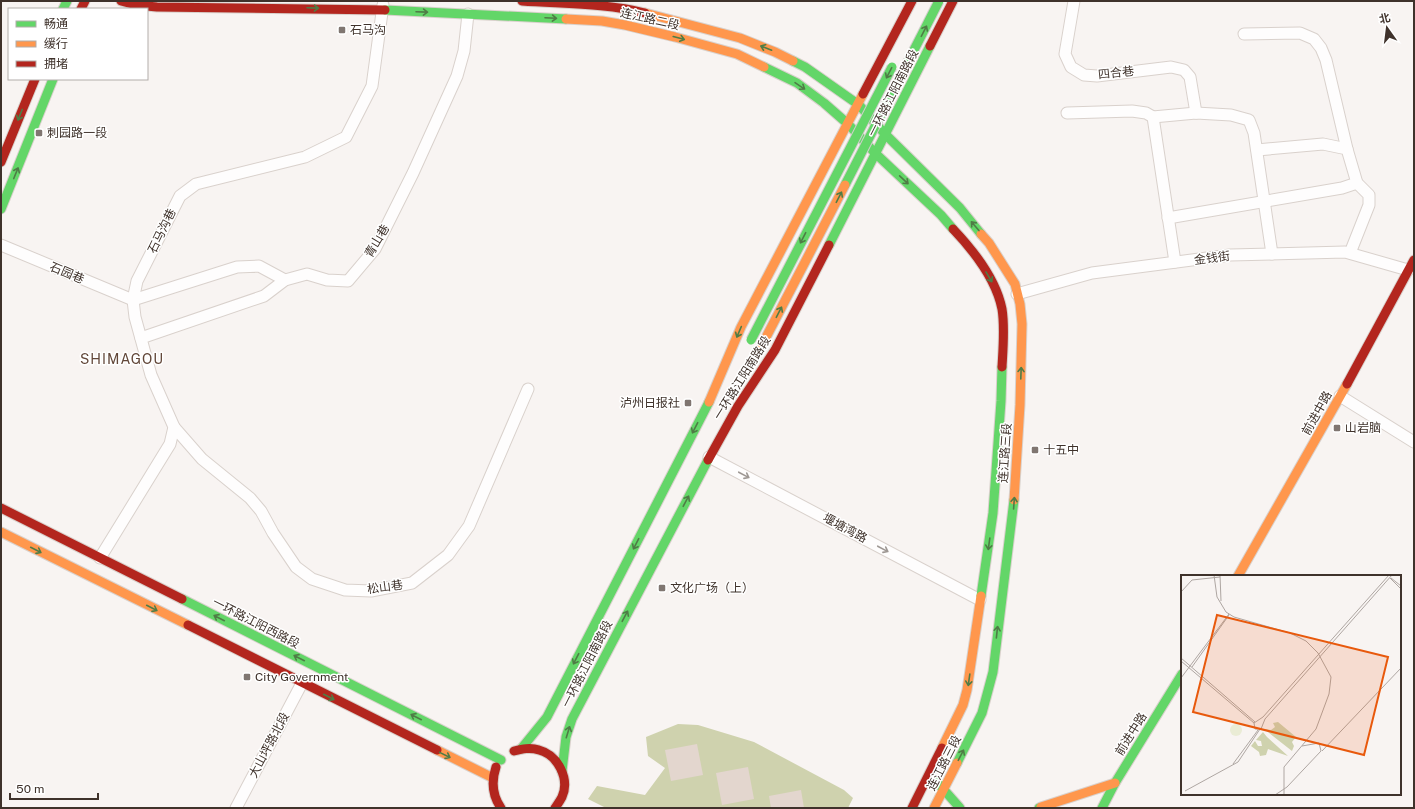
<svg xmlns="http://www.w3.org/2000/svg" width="1415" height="809" viewBox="0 0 1415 809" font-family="'Public Sans','Noto Sans SC',sans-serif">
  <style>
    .forest { fill: #cfd2ae }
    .building { fill: #e3d6ce }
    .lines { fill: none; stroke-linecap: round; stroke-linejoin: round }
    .street-casing { stroke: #d9d1cc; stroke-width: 13 }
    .fast-casing { stroke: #d9d1cc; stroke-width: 11 }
    .slow-casing { stroke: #d9d1cc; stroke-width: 11 }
    .jam-casing { stroke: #d9d1cc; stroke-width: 11 }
    .street { stroke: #fefdfd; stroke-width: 11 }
    .fast { stroke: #63d668; stroke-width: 9 }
    .slow { stroke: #ff974d; stroke-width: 9 }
    .jam { stroke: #b3261e; stroke-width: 9 }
    .fast-bridge-casing { stroke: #d2cecc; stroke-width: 11; stroke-linecap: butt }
    .slow-bridge-casing { stroke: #d2cecc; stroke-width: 11; stroke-linecap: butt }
    .fast-bridge { stroke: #63d668; stroke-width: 9 }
    .slow-bridge { stroke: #ff974d; stroke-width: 9 }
    .oneway { stroke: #4f7c46 }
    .oneway2 { stroke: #9e9894 }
    .poi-dot { fill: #807671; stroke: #fff; stroke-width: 1.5 }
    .labels { text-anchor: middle; stroke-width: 3; stroke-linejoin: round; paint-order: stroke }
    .street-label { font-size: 12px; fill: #3f322b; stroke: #fff }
    .poi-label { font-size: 12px; fill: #3f322b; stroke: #fff; text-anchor: start }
    .quarter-label { font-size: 14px; letter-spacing: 1px; fill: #624739; stroke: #fff }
    .inset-road { fill: none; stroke: #aea6a2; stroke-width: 1 }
    .view { fill: #e8590c; fill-opacity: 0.15; stroke: #e8590c; stroke-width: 2 }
    .inset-edge { fill: none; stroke: #3f322b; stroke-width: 2 }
  </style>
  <rect width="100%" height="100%" fill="#f8f4f2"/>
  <!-- forest -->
  <path class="forest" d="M 678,724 L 698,725 L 754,742 L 844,790 L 853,798 L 848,808 L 606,808 L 588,799 L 597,786 L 645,795 L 665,768 L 648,756 L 646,737 Z"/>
  <!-- building -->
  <g class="building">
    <path d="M 697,744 L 703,775 L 671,781 L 665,750 Z"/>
    <path d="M 748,767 L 754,799 L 722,805 L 716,773 Z"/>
    <path d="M 801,790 L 804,808 L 771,808 L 769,796 Z"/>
  </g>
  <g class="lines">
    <defs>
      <g id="street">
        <path d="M 1074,1 L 1065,54 L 1071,67 L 1084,75 L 1097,76 L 1171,67 L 1184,70 L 1190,77 L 1196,113"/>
        <path d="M 1244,34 L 1300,33 L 1314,39 L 1321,48 L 1326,60 L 1347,149"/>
        <path d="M 1067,113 L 1132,111 L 1146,113 L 1153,117 L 1175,262"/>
        <path d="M 1153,117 L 1196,113 L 1231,115 L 1249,120 L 1254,133 L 1272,254"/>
        <path d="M 1257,150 L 1323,144 L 1347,149 L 1357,183 L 1369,195 L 1369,205 L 1350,253"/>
        <path d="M 1168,218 L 1342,188 L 1357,183"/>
        <path d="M 1,245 L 133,300 L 237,267 L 259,266 L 285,280"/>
        <path d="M 1017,294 L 1092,273 L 1230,255 L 1345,252 L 1408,270"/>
        <path d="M 141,338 L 264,296 L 285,280 L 307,274 L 327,280 L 348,281 L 375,249 L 413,173 L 457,76 L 464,51 L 468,14"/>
        <path d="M 1340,396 L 1414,442"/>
        <path d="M 174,427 L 202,459 L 250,498 L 261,511 L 273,533 L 296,567 L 312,579 L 345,590 L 371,591 L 412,583 L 448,555 L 469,526 L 528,389"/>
        <path d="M 709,457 L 980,600"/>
        <path d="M 100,558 L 170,444 L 174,427 L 151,375 L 135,317 L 133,300 L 137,281 L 180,196 L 196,184 L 305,157 L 346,137 L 372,86 L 383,5"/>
        <path d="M 236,808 L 302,683"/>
      </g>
      <g id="fast">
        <path d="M 63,9 L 67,1"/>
        <path d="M 385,10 L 566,19"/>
        <path d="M 793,61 L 805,67 L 859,105 L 885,134 L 960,208 L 981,234"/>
        <path d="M 764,67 L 797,83 L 824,103 L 848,124 L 875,153 L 941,215 L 953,229"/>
        <path d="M 1,209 L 53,79"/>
        <path d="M 829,245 L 930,46"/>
        <path d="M 981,596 L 993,513 L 1001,401 L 1002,367"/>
        <path d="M 182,599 L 501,760"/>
        <path d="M 521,749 L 547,717 L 709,402"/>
        <path d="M 957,763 L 982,713 L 993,672 L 1014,500"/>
        <path d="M 562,771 L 566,737 L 572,719 L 708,460"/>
        <path d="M 937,782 L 960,808"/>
        <path d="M 1039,808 L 1042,808"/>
        <path d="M 1102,808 L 1115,783 L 1182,674"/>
      </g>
      <g id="slow">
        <path d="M 645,13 L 740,38 L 775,52 L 793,61"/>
        <path d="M 566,19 L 602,21 L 625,25 L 675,37 L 737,54 L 764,67"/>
        <path d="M 981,234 L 989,243 L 1015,284 L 1020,304 L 1022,324 L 1020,405 L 1014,500"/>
        <path d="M 709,402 L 741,327 L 863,94"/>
        <path d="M 1,532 L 188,625"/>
        <path d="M 1238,576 L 1347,384"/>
        <path d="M 942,748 L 963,705 L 967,690 L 981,596"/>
        <path d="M 437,750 L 493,778"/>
        <path d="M 1041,807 L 1115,783"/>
        <path d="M 934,808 L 957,763"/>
      </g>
      <g id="jam">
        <path d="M 121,1 L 136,5 L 157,7 L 385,10"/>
        <path d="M 522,1 C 563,4 606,3 645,13"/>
        <path d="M 81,9 L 85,1"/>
        <path d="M 930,46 L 953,1"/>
        <path d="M 863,94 L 912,1"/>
        <path d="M 1,162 L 35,79"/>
        <path d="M 953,229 C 974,251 996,279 1002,309 C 1005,327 1003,349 1002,367"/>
        <path d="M 1347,384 L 1414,260"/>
        <path d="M 708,460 L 738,406 L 775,350 L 829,245"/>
        <path d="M 1,508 L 182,599"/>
        <path d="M 188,625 L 437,750"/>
        <path d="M 514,751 C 522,749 530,747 539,750 C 558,755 570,779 562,797 C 560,801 557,805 555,808"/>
        <path d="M 496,767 C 491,782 492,795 501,808"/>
        <path d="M 912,808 L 942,748"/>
      </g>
    </defs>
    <!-- street casing -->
    <use href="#street" class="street-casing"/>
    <!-- fast casing -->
    <use href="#fast" class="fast-casing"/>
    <!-- slow casing -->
    <use href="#slow" class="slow-casing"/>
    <!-- jam casing -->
    <use href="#jam" class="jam-casing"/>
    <!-- street -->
    <use href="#street" class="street"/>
    <!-- fast -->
    <use href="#fast" class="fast"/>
    <!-- slow -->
    <use href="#slow" class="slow"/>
    <!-- jam -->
    <use href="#jam" class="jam"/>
    <defs>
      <g id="fast-bridge">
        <path d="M 845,185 L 939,1"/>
        <path d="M 751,340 L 892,67"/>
      </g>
      <path id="slow-bridge" d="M 761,347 L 845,185"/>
    </defs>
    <!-- fast-bridge casing -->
    <use href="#fast-bridge" class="fast-bridge-casing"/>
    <!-- slow-bridge casing -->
    <use href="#slow-bridge" class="slow-bridge-casing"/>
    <!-- fast-bridge -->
    <use href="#fast-bridge" class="fast-bridge"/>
    <!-- slow-bridge -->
    <use href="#slow-bridge" class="slow-bridge"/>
  </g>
  <!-- one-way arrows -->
  <defs><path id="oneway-shaft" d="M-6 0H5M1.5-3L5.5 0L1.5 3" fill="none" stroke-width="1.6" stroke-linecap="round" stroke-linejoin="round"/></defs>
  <g class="oneway">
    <use href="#oneway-shaft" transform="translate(313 8) rotate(2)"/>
    <use href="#oneway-shaft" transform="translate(422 12) rotate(2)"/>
    <use href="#oneway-shaft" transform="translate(551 18) rotate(3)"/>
    <use href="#oneway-shaft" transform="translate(924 31) rotate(-63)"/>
    <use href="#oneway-shaft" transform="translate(679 38) rotate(15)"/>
    <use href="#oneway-shaft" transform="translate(766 48) rotate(-159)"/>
    <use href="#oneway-shaft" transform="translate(889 73) rotate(117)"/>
    <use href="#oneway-shaft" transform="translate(800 86) rotate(34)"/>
    <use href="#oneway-shaft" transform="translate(20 115) rotate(112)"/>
    <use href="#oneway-shaft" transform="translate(16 173) rotate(-68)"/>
    <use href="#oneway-shaft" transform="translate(904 180) rotate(43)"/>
    <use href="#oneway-shaft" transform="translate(839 197) rotate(-63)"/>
    <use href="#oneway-shaft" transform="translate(975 226) rotate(-131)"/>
    <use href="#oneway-shaft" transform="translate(803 238) rotate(117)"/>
    <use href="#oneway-shaft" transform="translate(989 277) rotate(59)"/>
    <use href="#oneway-shaft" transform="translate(779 312) rotate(-63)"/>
    <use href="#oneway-shaft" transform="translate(739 332) rotate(113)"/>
    <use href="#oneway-shaft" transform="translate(1021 373) rotate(-88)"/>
    <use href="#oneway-shaft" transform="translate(695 428) rotate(117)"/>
    <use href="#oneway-shaft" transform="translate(686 501) rotate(-62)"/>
    <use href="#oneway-shaft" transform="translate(1014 503) rotate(-86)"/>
    <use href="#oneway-shaft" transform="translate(636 544) rotate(117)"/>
    <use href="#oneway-shaft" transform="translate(989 544) rotate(98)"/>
    <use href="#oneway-shaft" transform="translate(36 550) rotate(27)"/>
    <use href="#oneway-shaft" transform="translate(152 608) rotate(27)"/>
    <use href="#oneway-shaft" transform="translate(625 616) rotate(-62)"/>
    <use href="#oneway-shaft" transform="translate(219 618) rotate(-153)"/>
    <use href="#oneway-shaft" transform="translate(997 632) rotate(-84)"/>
    <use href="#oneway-shaft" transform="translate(299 658) rotate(-153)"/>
    <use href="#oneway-shaft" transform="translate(576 659) rotate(117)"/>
    <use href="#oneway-shaft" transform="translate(969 680) rotate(98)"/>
    <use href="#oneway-shaft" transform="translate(329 697) rotate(27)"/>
    <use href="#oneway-shaft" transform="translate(416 717) rotate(-153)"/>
    <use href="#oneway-shaft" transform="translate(568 732) rotate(-73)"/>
    <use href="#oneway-shaft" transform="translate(445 755) rotate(26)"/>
    <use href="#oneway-shaft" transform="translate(961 755) rotate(-63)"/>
  </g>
  <g class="oneway2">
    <use href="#oneway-shaft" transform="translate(744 475) rotate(28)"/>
    <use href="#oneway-shaft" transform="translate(883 549) rotate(28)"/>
  </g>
  <!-- markers -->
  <g class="poi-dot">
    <rect x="338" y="26" width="8" height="8" rx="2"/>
    <rect x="35" y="129" width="8" height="8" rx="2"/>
    <rect x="684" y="399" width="8" height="8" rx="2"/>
    <rect x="1333" y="424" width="8" height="8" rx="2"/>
    <rect x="1031" y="446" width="8" height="8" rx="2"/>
    <rect x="658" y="584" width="8" height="8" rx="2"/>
    <rect x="243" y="673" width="8" height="8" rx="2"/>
  </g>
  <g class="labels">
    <!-- street labels -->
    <g class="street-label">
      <text transform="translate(650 19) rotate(13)" y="4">连江路二段</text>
      <text transform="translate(1116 73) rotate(-6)" y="4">四合巷</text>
      <text transform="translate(893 93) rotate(-63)" y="4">一环路江阳南路段</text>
      <text transform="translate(162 231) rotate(-64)" y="4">石马沟巷</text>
      <text transform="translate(377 241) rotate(-59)" y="4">青山巷</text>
      <text transform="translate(1212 258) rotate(-7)" y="4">金钱街</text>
      <text transform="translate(67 273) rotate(23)" y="4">石园巷</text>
      <text transform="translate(742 378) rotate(-58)" y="4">一环路江阳南路段</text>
      <text transform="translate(1317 413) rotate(-61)" y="4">前进中路</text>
      <text transform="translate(1005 453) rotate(-86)" y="4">连江路三段</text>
      <text transform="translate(845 528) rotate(28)" y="4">堰塘湾路</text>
      <text transform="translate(385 587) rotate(-8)" y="4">松山巷</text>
      <text transform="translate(256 623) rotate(27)" y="4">一环路江阳西路段</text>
      <text transform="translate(587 664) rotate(-63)" y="4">一环路江阳南路段</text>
      <text transform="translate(1131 734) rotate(-58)" y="4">前进中路</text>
      <text transform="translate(269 745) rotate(-62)" y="4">大山坪路北段</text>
      <text transform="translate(944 763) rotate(-63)" y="4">连江路三段</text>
    </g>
    <!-- poi labels -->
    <g class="poi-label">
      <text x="350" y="34">石马沟</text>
      <text x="47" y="137">刺园路一段</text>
      <text x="680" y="407" text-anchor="end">泸州日报社</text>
      <text x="1345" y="432">山岩脑</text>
      <text x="1043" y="454">十五中</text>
      <text x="670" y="592">文化广场（上）</text>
      <text x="255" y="681">City Government</text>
    </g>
    <!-- quarter labels -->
    <g class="quarter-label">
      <text x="122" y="364">SHIMAGOU</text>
    </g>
  </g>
  <!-- overview -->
  <g transform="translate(1181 575)">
    <rect width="220" height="220" fill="#f8f4f2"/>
    <path d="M49 155a6 6 0 1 1 12 0a6 6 0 1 1-12 0Z" fill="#eaecd5"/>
    <path d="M 97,147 L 115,162 L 111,167 L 113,171 L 111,176 L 83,154 L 90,155 L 94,152 L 92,148 ZM 82,157 L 86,162 L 107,181 L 87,174 L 85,180 L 79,181 L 78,177 L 70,171 L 74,166 L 77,171 L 81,171 L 80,166 L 75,165 Z" fill="#cfd2ae"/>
    <path class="inset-road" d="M 33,0 L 36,22 L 45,37 L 53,42 L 109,58 L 125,66 L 137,78 L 150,102 L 148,119 L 135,154 L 103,192 L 103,220M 39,0 L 40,26M 209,3 L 220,14M 210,3 L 220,11M 0,17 L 11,5 L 39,2M 0,83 L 74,147M 0,86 L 73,148M 11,92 L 48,40M 0,103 L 48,39M 73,148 L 74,154 L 80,154 L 84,144 L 211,0M 73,148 L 82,142 L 208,0M 141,176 L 220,93M 52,189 L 77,155M 4,216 L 57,187 L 79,154M 94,220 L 106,212 L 140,176 L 138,168 L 121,171"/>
    <path class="view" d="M 36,40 L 207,82 L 183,180 L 12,137 Z"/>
    <rect width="220" height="220" class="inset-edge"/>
  </g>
  <!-- border -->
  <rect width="1415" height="809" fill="none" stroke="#3f322b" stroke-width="4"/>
  <!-- legend -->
  <rect x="8" y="8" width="140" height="72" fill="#ffffff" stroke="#b2adaa"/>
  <rect x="16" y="21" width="20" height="6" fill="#63d668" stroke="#b2adaa"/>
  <text x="44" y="28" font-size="12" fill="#3f322b">畅通</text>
  <rect x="16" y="41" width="20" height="6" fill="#ff974d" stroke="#b2adaa"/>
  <text x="44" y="48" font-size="12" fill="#3f322b">缓行</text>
  <rect x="16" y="61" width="20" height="6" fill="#b3261e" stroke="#b2adaa"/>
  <text x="44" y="68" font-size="12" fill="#3f322b">拥堵</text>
  <!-- north arrow -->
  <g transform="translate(1387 28) rotate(346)" stroke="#ffffff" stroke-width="3" paint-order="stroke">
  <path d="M0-3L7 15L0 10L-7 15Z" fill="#3f322b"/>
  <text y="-6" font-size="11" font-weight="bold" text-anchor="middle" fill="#3f322b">北</text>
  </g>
  <!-- scale -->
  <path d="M10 793v6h88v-6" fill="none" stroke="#3f322b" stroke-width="2"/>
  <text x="16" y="793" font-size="12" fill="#3f322b" stroke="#ffffff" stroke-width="3" paint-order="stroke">50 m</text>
</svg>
